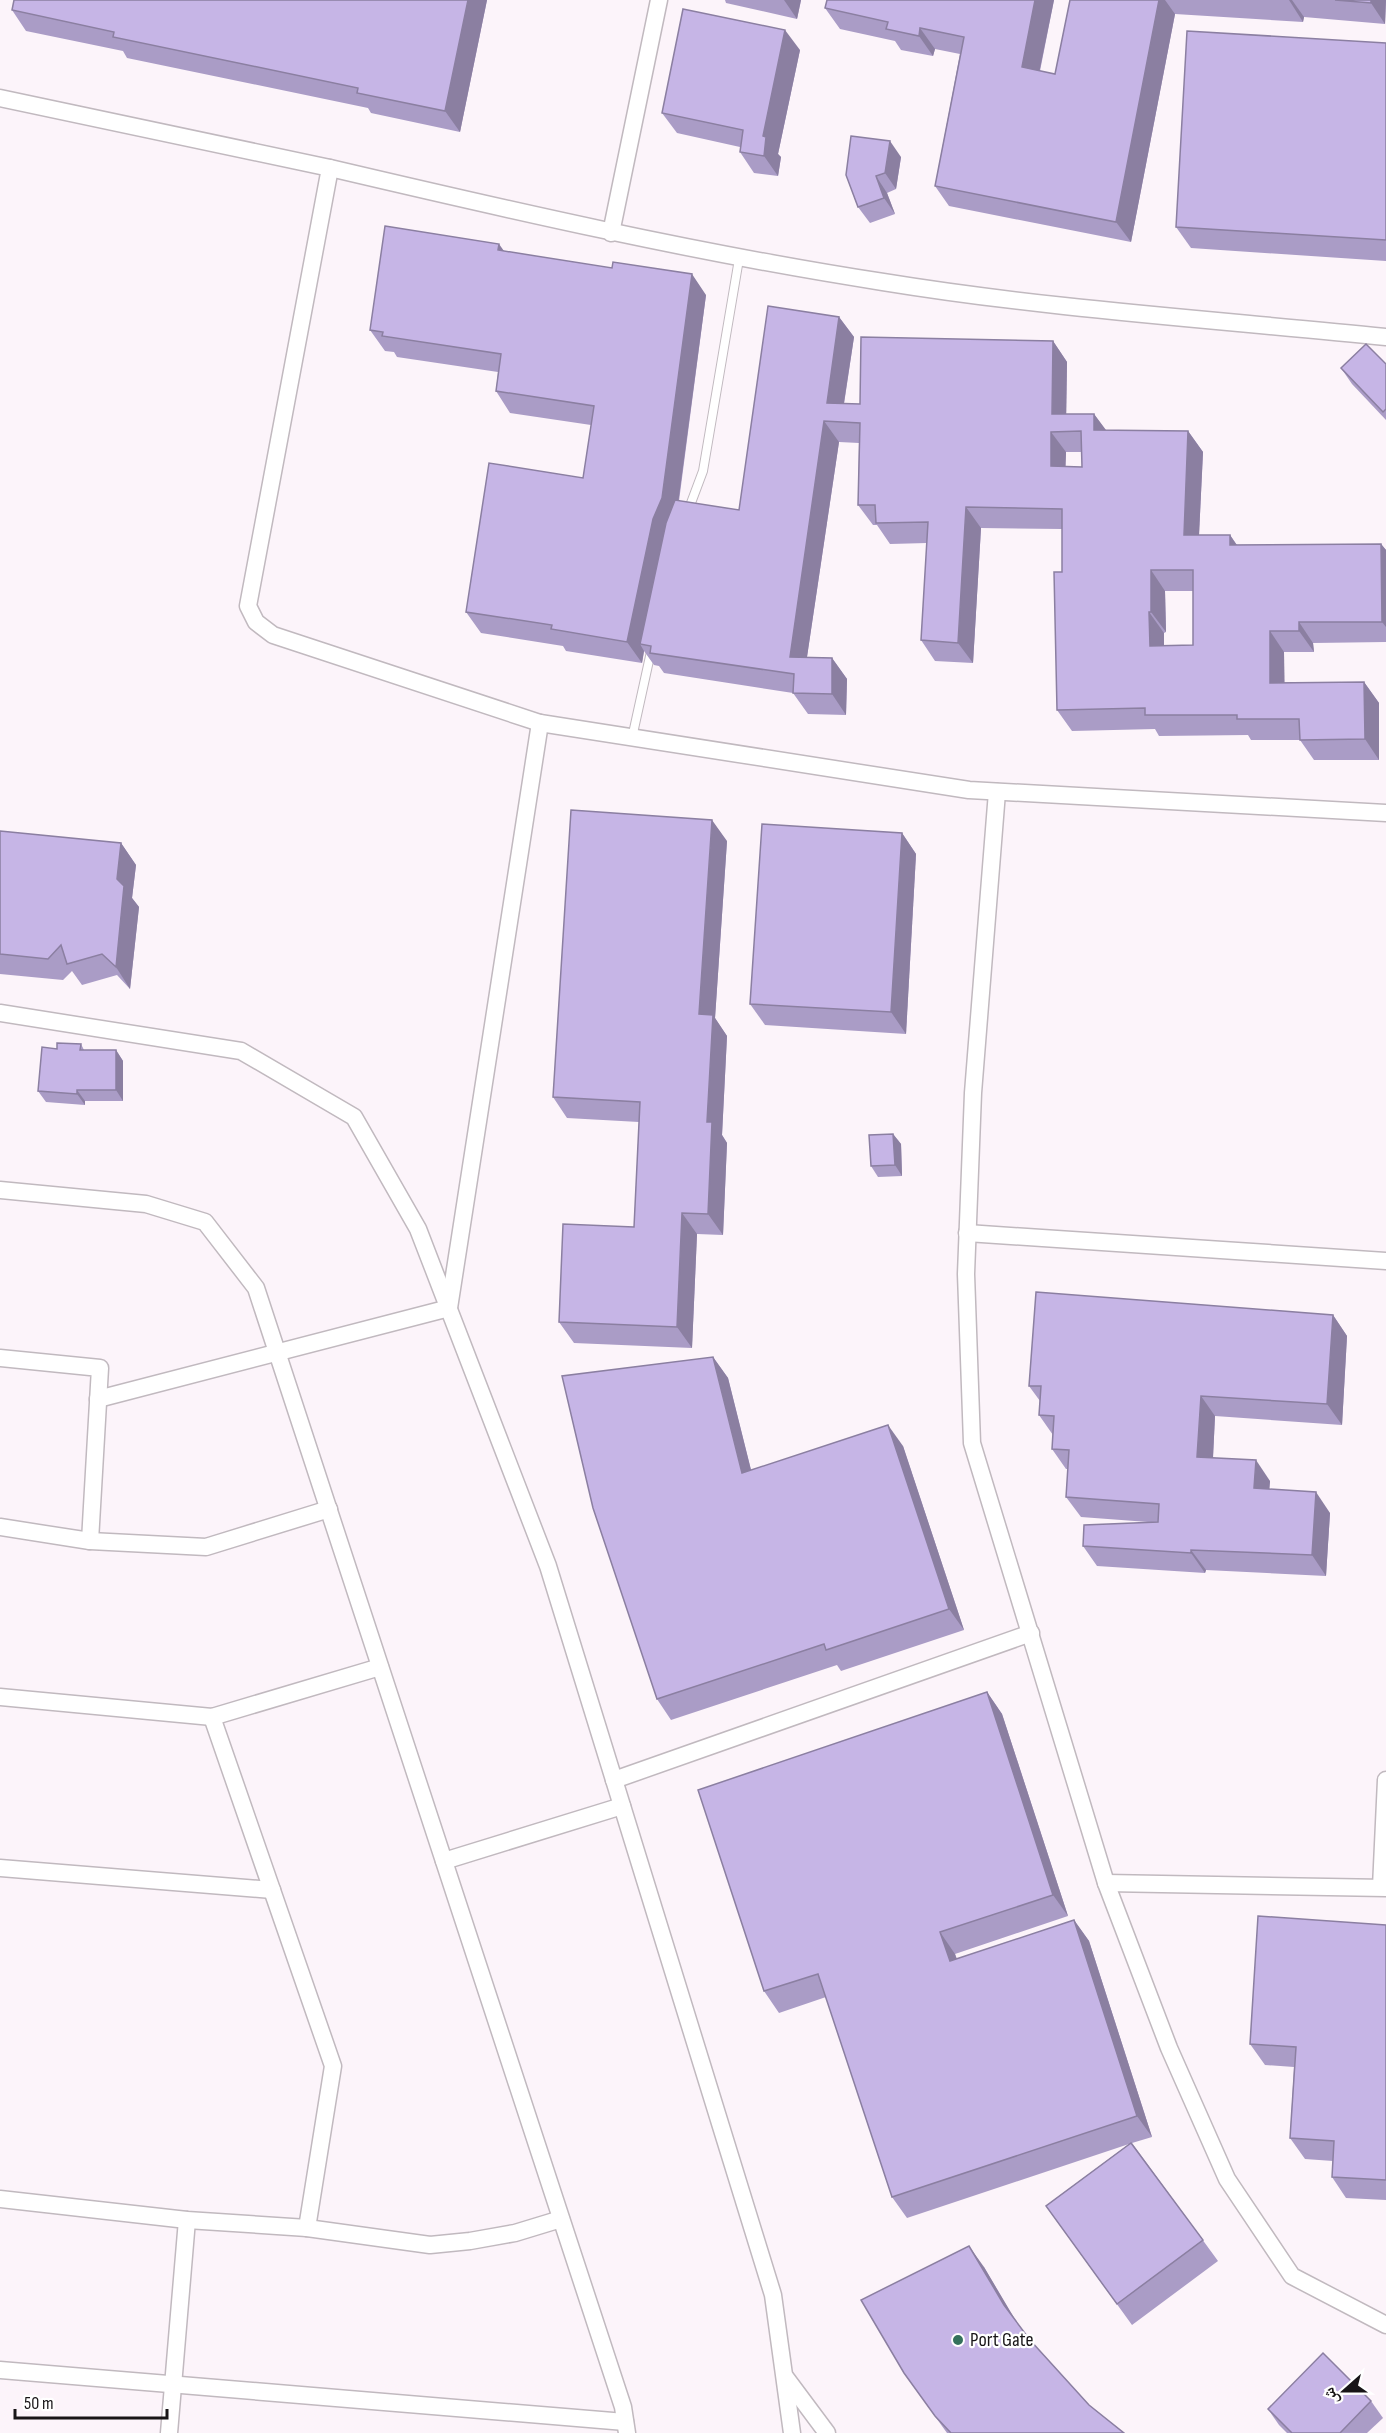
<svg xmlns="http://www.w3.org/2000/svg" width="1386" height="2433" font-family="'Sofia Sans Condensed','Noto Naskh Arabic',sans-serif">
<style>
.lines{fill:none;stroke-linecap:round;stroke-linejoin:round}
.lane-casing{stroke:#c1b9bf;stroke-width:10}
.street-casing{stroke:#c1b9bf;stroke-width:19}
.lane{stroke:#fff;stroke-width:8}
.street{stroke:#fff;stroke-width:16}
.wall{fill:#aa9cc6;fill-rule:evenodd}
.shaded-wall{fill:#8b7fa1}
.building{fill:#c6b5e6;stroke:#8b7fa1;stroke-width:1.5;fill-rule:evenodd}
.poi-dot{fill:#34715c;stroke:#fff;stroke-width:2}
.labels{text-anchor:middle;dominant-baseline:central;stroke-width:4.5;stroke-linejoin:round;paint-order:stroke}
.poi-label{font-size:20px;fill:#181517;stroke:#fff;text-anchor:start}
</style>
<rect width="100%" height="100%" fill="#fcf4fa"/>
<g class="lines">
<!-- lane casing -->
<g class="lane-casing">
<g id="lane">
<path d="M688 511 703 471 739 259"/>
<path d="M632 738 652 647"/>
</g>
</g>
<!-- street casing -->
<g class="street-casing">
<g id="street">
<path d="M0 98 330 168 248 606 256 622 273 635 540 723 449 1308 98 1399"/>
<path d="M330 168C513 211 696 253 883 282 1049 309 1219 320 1386 337"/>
<path d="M611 233 659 0"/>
<path d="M540 723 969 790 1386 813"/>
<path d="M997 792 973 1093 966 1274 972 1443 1106 1883 1169 2048 1227 2179 1292 2276 1386 2325"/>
<path d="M0 1013 241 1051 354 1117 418 1229 548 1566 773 2295 792 2433"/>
<path d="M0 1190 146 1204 205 1222 256 1288 623 2407 627 2433"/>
<path d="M967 1233 1386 1261"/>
<path d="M0 1358 100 1368 90 1541"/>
<path d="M0 1527 90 1541 206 1547 329 1509"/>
<path d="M0 1697 212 1717 380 1667"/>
<path d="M212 1717 333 2066 307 2228"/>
<path d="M614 1780 1031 1633"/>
<path d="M444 1861 622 1806"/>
<path d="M0 1868 272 1890"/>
<path d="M1106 1883 1386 1888"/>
<path d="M1381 1887 1386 1780"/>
<path d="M0 2199 187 2220 307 2228 430 2245 470 2241 515 2233 561 2219"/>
<path d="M0 2370 625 2422"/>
<path d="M786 2378 827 2433"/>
<path d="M169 2433 187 2220"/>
</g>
</g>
<!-- lane -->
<use href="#lane" class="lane"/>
<!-- street -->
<use href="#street" class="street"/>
</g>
<!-- wall -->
<g class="wall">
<path d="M14 0H487L460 132 371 113 368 108 127 58 123 51 26 31 12 10Z"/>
<path d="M725 0H801L797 19 726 3Z"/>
<path d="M1054 0 1040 71 1055 74 1070 0H1386L1385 24 1304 17 1303 22 1175 14 1131 242 949 206 935 186 960 54 935 49 933 56 901 50 895 41 840 29 825 8Z"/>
<path d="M1386 43V261L1191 248 1176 227Z"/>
<path d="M800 50 778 154 781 157 778 176 754 173 740 152V147L677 133 662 113Z"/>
<path d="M901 157 896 189 887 193 895 214 870 223 858 207 846 175Z"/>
<path d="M504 251 706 295 679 501 739 510 839 317 854 337 844 404H860L1053 341 1067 362 1066 414H1094L1106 431H1188L1203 452 1199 535H1230L1237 545 1381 544 1386 550V642L1313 643 1314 652H1284V683L1364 682 1379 703V760H1314L1300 740H1251L1248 735 1159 736 1155 729 1072 731 1057 710 1062 572V529L981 528 973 663 935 661 921 640 927 543 890 544 877 525H873L858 505 859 443 839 442 807 657 832 658 847 679 846 715 808 714 793 693 664 673 659 666 654 665 644 651 642 663 566 651 563 646 481 633 466 612 583 478 591 425 510 413 496 391 498 372 397 357 394 352 385 351 370 330ZM1066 452H1082V467H1065ZM1165 591H1193V645H1164V633L1166 632Z"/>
<path d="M1386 364V420L1352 384 1341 368Z"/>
<path d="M0 831 121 843 136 865 132 898 139 907 130 989 117 975 82 985 72 971 63 980 0 974Z"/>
<path d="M902 833 916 854 906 1034 765 1025 750 1004Z"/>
<path d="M727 841 715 1018 727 1036 722 1135 727 1143 723 1235 697 1234 692 1348 574 1343 559 1322 634 1227 639 1122 567 1118 553 1097Z"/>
<path d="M81 1044 84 1050H116L123 1061V1101H85V1105L46 1102 38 1091Z"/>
<path d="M893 1134 901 1144 902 1176 878 1177 871 1166Z"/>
<path d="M1333 1315 1347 1336 1342 1425 1215 1416 1213 1458 1270 1481 1269 1489 1330 1513 1326 1576 1206 1570 1205 1573 1097 1566 1083 1546 1148 1522 1081 1517 1066 1497 1068 1469H1066L1052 1449 1053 1435 1039 1415 1040 1401 1029 1386Z"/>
<path d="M713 1357 728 1378 751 1470 903 1446 964 1630 841 1671 837 1665 671 1720 657 1699Z"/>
<path d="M987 1692 1002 1714 1068 1916 955 1954 957 1959 1074 1920 1089 1941 1152 2137 1132 2143 1218 2261 1132 2325 1046 2206 1129 2144 907 2218 892 2197 826 1997 779 2013 764 1991Z"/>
<path d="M1386 1925V2200L1346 2198 1332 2177 1333 2161 1305 2159 1290 2138 1294 2067 1265 2065 1250 2044Z"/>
<path d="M984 2267 1016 2322 1030 2340 1089 2405 1124 2433H947L904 2373Z"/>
<path d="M1371 2401 1383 2418 1367 2433H1287L1279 2425 1268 2409Z"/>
</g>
<!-- shaded-wall -->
<g class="shaded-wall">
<path d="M468 0H487L460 132 445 111Z"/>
<path d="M784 0H801L797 19Z"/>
<path d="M1035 0H1054L1036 88 1022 67Z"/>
<path d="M1159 0H1165L1175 14 1131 242 1116 222Z"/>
<path d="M1289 0H1292L1304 17 1303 22Z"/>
<path d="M1371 0H1386L1385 24 1371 3Z"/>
<path d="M920 28 935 49 933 56 919 36Z"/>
<path d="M785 30 800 50 778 154 781 157 778 176 764 156 763 136Z"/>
<path d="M890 141 901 157 896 189 885 173Z"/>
<path d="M876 176 887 193 895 214 884 198Z"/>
<path d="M499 244 514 265 498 250Z"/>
<path d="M692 274 706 295 676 519 640 644 644 651 642 663 627 642Z"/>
<path d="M839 317 854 337 841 422 827 403Z"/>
<path d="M1053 341 1067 362 1066 431 1052 414Z"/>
<path d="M1094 414 1109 434 1094 430Z"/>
<path d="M824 421 839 442 804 677 790 657Z"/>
<path d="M1188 431 1203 452 1198 556 1184 535Z"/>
<path d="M1051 432 1066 452 1065 487 1051 466Z"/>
<path d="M966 507 981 528 973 663 958 643Z"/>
<path d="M1230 535 1244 556 1230 545Z"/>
<path d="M1381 544 1386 550V627L1382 622Z"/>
<path d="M1151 570 1165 591 1166 632 1151 612Z"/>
<path d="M1149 612 1164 633V666L1150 646Z"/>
<path d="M1299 622 1313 643 1314 652 1299 631Z"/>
<path d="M1270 631 1284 652 1285 703 1270 683Z"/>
<path d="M832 658 847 679 846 715 832 694Z"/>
<path d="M1364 682 1379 703V760L1365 739Z"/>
<path d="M712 820 727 841 715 1018 727 1036 722 1135 727 1143 723 1235 708 1214 707 1122 699 1014Z"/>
<path d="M902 833 916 854 906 1034 891 1012Z"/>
<path d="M121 843 136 865 132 898 139 907 130 989 116 967 117 879Z"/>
<path d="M116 1050 123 1061V1101L116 1090Z"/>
<path d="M77 1090 85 1101V1105L77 1094Z"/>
<path d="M893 1134 901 1144 902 1176 895 1165Z"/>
<path d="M682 1213 697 1234 692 1348 677 1327Z"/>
<path d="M1333 1315 1347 1336 1342 1425 1327 1404Z"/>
<path d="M713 1357 728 1378 757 1494 742 1473Z"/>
<path d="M1201 1396 1215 1416 1212 1477 1197 1457Z"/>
<path d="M888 1425 903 1446 964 1630 949 1609Z"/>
<path d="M1256 1460 1270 1481 1268 1508 1254 1488Z"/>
<path d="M1316 1492 1330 1513 1326 1576 1312 1555Z"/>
<path d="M1191 1550 1206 1570 1205 1573 1191 1553Z"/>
<path d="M987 1692 1002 1714 1068 1916 1053 1895Z"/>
<path d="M1074 1920 1089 1941 1152 2137 1137 2116Z"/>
<path d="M940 1932 955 1954 964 1982 950 1961Z"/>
<path d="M969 2246 984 2267 1019 2326 1004 2305Z"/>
</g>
<!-- building -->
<g class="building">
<path d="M14 0H468L445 111 357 93 358 88 113 37 114 32 12 10Z"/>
<path d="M827 0H1035L1022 67 1055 74 1070 0H1159L1116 222 935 186 964 37 920 28 919 36 886 29 888 22 825 8Z"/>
<path d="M1335 0H1371V3Z"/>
<path d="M683 9 785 30 763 136 766 137 764 156 740 152 743 130 662 113Z"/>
<path d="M1187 31 1386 43V240L1176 227Z"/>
<path d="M851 136 890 141 885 173 876 176 884 198 858 207 846 175Z"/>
<path d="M385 226 499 244 498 250 612 268 613 262 692 274 662 498 653 519 627 642 551 629 552 625 466 612 489 463 583 478 594 406 496 391 501 354 382 336 383 332 370 330Z"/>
<path d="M768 306 839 317 827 403 860 404 861 337 1053 341 1052 414H1094V430L1188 431 1184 535H1230V545L1381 544 1382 622H1299V631H1270V683L1364 682 1365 739 1300 740 1299 719H1237V715H1145V708L1057 710 1054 572H1062V509L966 507 958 643 921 640 928 522 876 523 875 505H858L860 423 824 421 790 657 832 658V694L793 693 794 674 650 653 651 646 640 644 666 523 675 500 739 510ZM1081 431 1082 467 1051 466V432ZM1151 570H1193V645L1150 646 1149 612H1151Z"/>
<path d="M1366 344 1386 364V409L1383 412 1341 368Z"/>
<path d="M571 810 712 820 699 1014 713 1015 707 1122H712L708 1214 682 1213 677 1327 559 1322 563 1224 634 1227 640 1102 553 1097Z"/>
<path d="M762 824 902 833 891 1012 750 1004Z"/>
<path d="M0 831 121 843 117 879 124 886 116 967 102 954 67 964 61 945 48 959 0 954Z"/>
<path d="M57 1043 81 1044 80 1050H116V1090H77V1094L38 1091 42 1047 57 1049Z"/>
<path d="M893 1134 895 1165 871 1166 869 1135Z"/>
<path d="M1036 1292 1333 1315 1327 1404 1201 1396 1197 1457 1256 1460 1254 1488 1316 1492 1312 1555 1191 1550V1553L1083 1546 1084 1525 1158 1522 1159 1504 1066 1497 1069 1450 1052 1449 1054 1416 1039 1415 1041 1386H1029Z"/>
<path d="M713 1357 742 1473 888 1425 949 1609 826 1650 824 1644 657 1699 593 1508 562 1376Z"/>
<path d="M987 1692 1053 1895 940 1932 950 1961 1074 1920 1137 2116 892 2197 818 1974 764 1991 698 1790Z"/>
<path d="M1258 1916 1386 1925V2180L1332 2177 1334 2141 1290 2138 1296 2047 1250 2044Z"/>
<path d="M1131 2143 1203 2240 1117 2304 1046 2206Z"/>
<path d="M969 2246 1004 2305 1030 2340 1089 2405 1124 2433H951L935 2416 904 2373 861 2300Z"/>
<path d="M1323 2353 1371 2401 1340 2433H1292L1268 2409Z"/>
</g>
<!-- markers -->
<circle class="poi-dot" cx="958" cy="2340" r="6"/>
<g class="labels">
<!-- poi labels -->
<g class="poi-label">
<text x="970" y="2340">Port Gate</text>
</g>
</g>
<!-- north arrow -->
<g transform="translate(1344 2391) rotate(249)" stroke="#ffffff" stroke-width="4.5" paint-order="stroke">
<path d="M0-4.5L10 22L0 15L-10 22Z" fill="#181517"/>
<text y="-9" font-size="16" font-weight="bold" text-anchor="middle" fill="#181517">ش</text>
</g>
<!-- scale -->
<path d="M15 2409v9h152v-9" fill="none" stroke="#181517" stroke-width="3"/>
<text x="24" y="2409" font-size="18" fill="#181517" stroke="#ffffff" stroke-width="4.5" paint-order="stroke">50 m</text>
</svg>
